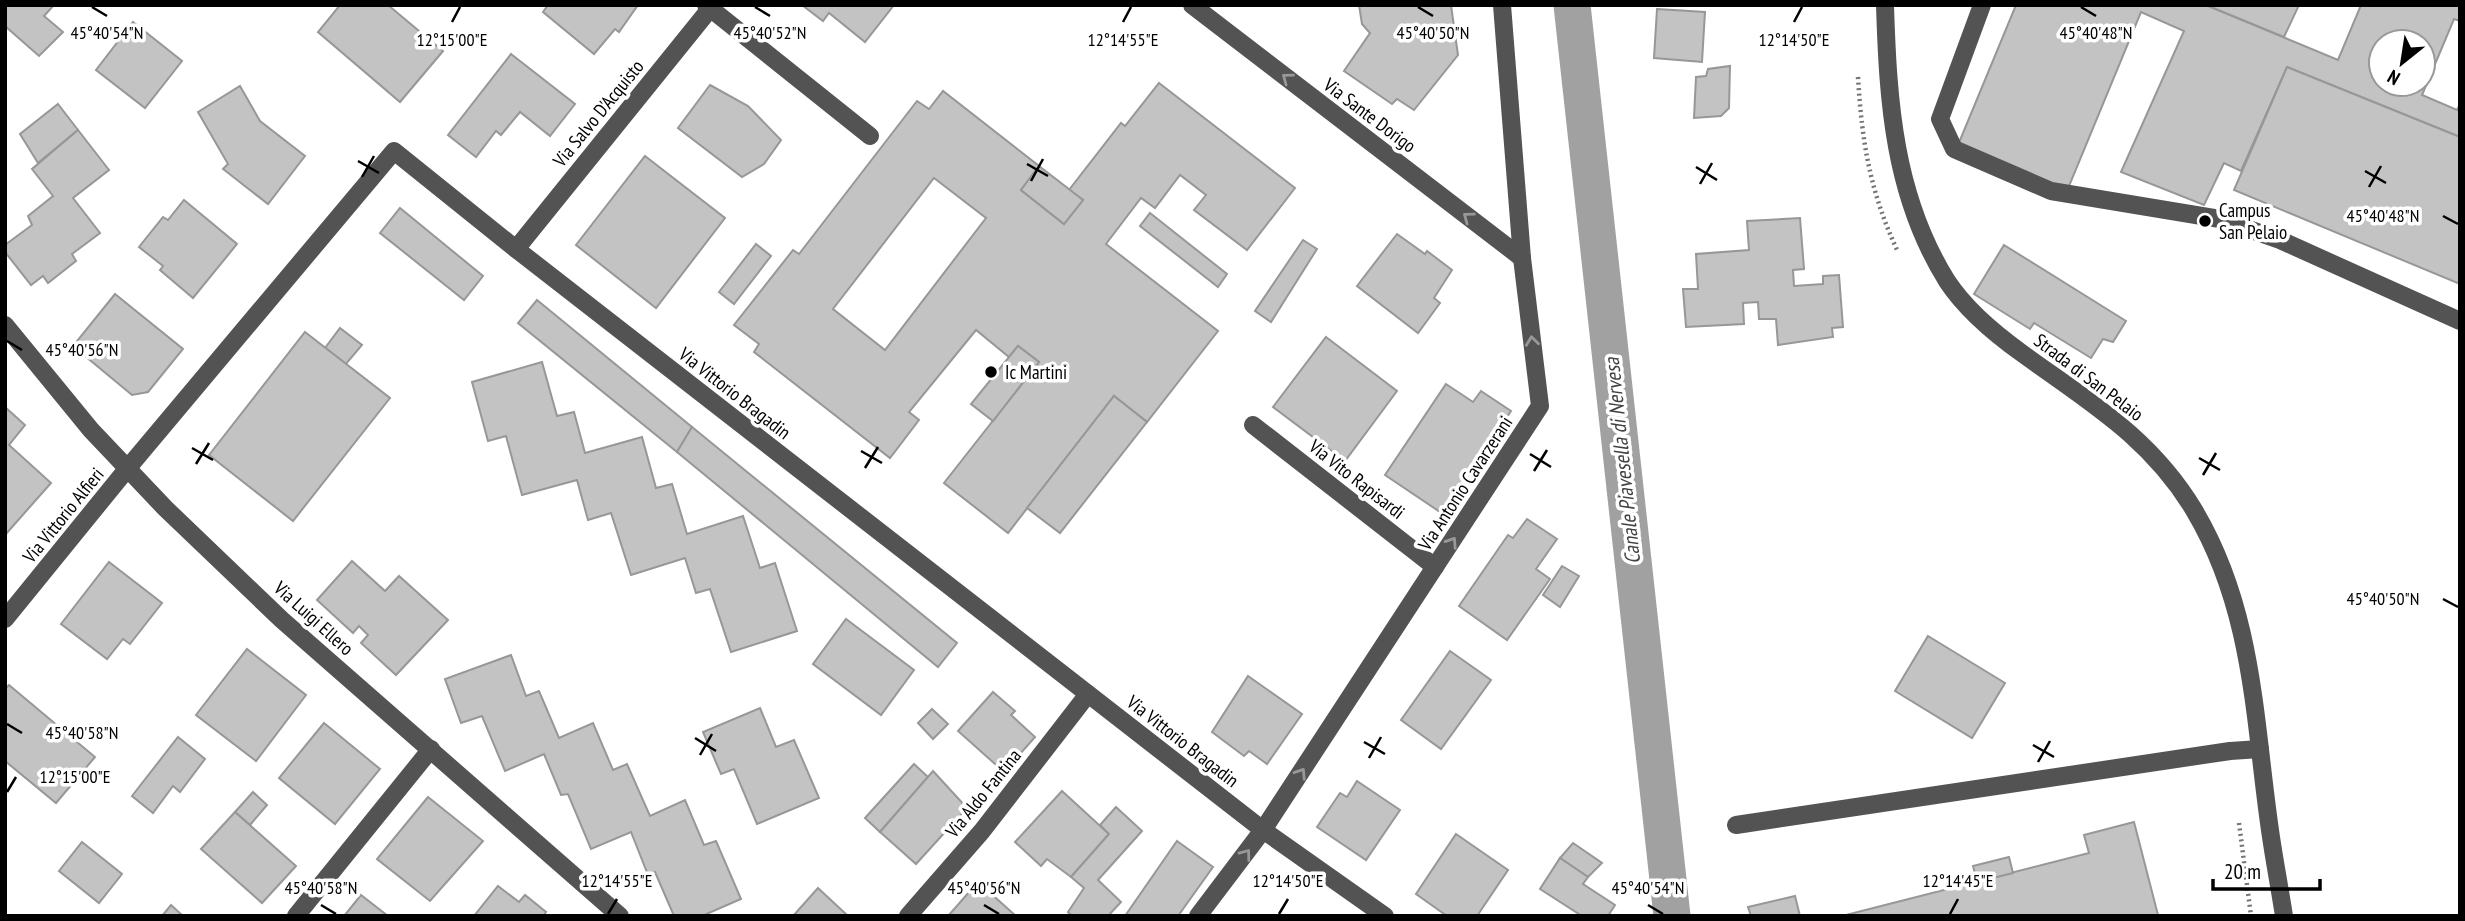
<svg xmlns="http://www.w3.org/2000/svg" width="2465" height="921" font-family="'PT Sans Narrow',sans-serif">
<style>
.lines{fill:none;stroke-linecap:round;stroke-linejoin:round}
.canal{stroke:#a1a1a1;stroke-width:37}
.building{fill:#c3c3c3;stroke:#979797;stroke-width:2;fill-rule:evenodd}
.path{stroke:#757575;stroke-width:4.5;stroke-dasharray:2 3.5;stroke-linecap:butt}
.minor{stroke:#535353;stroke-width:18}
.oneway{stroke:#989898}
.ticks{fill:none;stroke:#000;stroke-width:2.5}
.poi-dot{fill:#000;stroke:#fff;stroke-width:2.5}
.labels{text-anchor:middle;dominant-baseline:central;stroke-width:7;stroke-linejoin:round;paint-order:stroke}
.street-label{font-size:19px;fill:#000;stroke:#fff}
.poi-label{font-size:19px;fill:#000;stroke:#fff;text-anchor:start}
.water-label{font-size:21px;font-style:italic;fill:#424242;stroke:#fff}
.ticks-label{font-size:18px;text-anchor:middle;fill:#000;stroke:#fff;stroke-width:7;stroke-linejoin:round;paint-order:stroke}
</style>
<rect width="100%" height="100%" fill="#fff"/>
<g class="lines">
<!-- canal -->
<path class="canal" d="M1572 5 1672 916"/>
</g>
<!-- building -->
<g class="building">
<path d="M5 5H54L44 16 63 32 39 56 5 26Z"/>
<path d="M340 5H388L443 51 400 102 318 32Z"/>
<path d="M548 5H638L619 32 615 29 594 54 543 12Z"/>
<path d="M802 5H894L865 42 829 13 823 21Z"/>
<path d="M1359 5H1451L1458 55 1414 110 1397 99 1392 104 1344 71 1370 33 1362 24Z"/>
<path d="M2016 5H2206L2338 60 2361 5H2460V21L2454 19 2422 95 2457 110 2460 104V137L2287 67 2241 171 2224 163 2204 205 2121 172 2184 31 2141 12 2067 191 1958 145ZM2381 42H2423V84H2381Z"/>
<path d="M2206 5H2299L2284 37Z"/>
<path d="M1657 9 1705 12 1702 62 1654 58Z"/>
<path d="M133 22 182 61 145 108 96 70Z"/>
<path d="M511 54 575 104 550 136 520 112 501 135 496 131 476 157 448 135Z"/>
<path d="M1730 66 1729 108 1721 116 1694 118 1696 77 1706 76 1708 69Z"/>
<path d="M2287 67 2460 137V284L2234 190Z"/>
<path d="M1159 83 1295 188 1247 250 1194 210 1206 195 1180 175 1155 208 1141 198 1106 244 1218 331 1147 422 1114 396 1008 533 944 483 1039 362 1018 346 1009 357 976 330 909 412 919 420 890 458 754 352 759 344 734 325 793 250 799 254 917 101 929 109 943 91 1039 166 1021 190 1064 224 1083 200 1069 190 1121 123 1125 126ZM934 178 986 218 885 350 833 309Z"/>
<path d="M710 85 748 106 781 140 764 164 742 177 678 128Z"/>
<path d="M240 86 260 121 305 156 268 204 223 169 228 164 198 112Z"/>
<path d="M58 104 78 130 38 163 20 134Z"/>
<path d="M78 130 109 170 73 198 100 233 72 254 76 261 48 283 43 276 31 285 5 252V245L32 225 28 216 53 196 32 169Z"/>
<path d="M645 156 725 218 656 308 576 245Z"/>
<path d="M1039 166 1083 200 1064 224 1021 190Z"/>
<path d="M184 200 237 244 193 298 160 270 163 266 139 247 163 217 168 220Z"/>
<path d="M400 208 483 276 464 300 380 233Z"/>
<path d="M1150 213 1227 274 1218 287 1140 226Z"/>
<path d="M1800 218 1804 269 1793 270 1794 286 1823 284V276L1839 275 1843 327 1832 328 1833 337 1778 345 1776 319H1759L1758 302 1743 303 1744 324 1686 327 1683 289H1698L1696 254 1749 250 1747 221Z"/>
<path d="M1397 234 1425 254 1427 251 1452 270 1434 298 1440 303 1418 333 1357 286Z"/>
<path d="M1303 240 1317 249 1271 322 1255 311Z"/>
<path d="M756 244 771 256 734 304 719 292Z"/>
<path d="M2004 245 2126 321 2113 342 2103 339 2091 358 2034 323 2030 329 1974 294Z"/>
<path d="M115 294 183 349 148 392 132 395 73 346Z"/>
<path d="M537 300 692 427 677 452 518 323Z"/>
<path d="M340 328 362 345 346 364 325 348Z"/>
<path d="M305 332 390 398 293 521 209 455Z"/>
<path d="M1326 337 1397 391 1345 461 1273 407Z"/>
<path d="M1018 346 1039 362 993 421 971 404Z"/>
<path d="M542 362 557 416 574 412 585 453 642 437 656 488 672 484 687 534 743 516 760 568 775 563 797 631 731 652 710 589 696 593 685 558 631 575 611 513 588 520 577 480 522 495 506 436 488 441 472 382Z"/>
<path d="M1446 384 1473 402 1481 391 1511 411 1443 514 1385 475Z"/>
<path d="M1114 396 1147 422 1060 533 1027 508Z"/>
<path d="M5 407 25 425 9 445 51 483 5 535Z"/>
<path d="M692 427 957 643 938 667 677 452Z"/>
<path d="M1527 519 1557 539 1536 569 1550 579 1507 640 1459 606 1508 535 1513 538Z"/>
<path d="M352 561 385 591 399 576 448 620 396 675 361 643 368 635 359 626 353 633 317 600Z"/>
<path d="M109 562 162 603 130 644 123 639 107 659 61 624Z"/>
<path d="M1562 566 1579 576 1560 607 1543 595Z"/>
<path d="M846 619 914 670 881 715 813 664Z"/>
<path d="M1928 636 2005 683 1972 738 1895 691Z"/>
<path d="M247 649 306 695 256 761 196 715Z"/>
<path d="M1450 651 1491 680 1441 749 1401 720Z"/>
<path d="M511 655 526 696 539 691 559 738 593 723 613 770 627 764 650 816 685 800 704 845 716 841 741 899 702 916H674L655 872 648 875 631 832 591 849 568 794 561 795 544 754 505 771 482 716 461 723 445 679Z"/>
<path d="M1248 676 1302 714 1267 764 1249 751 1244 756 1212 732Z"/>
<path d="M9 685 95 757 56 803 5 761V689Z"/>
<path d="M993 692 1015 711 1011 715 1035 737 1004 772 958 731Z"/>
<path d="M760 708 776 747 794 740 819 798 757 824 734 769 721 774 703 732Z"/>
<path d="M932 709 948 724 933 739 918 723Z"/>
<path d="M324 723 380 769 335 824 279 778Z"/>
<path d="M178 737 205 759 180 792 173 786 153 813 132 796Z"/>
<path d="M914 764 928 777 880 832 865 818Z"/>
<path d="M933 771 967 808 916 864 880 832Z"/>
<path d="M1357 781 1400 810 1366 860 1317 827 1340 793 1347 797Z"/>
<path d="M1062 791 1109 834 1071 877 1047 859 1041 866 1015 842Z"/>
<path d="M253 792 267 805 250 825 235 812Z"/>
<path d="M428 797 483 841 430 901 377 859Z"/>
<path d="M1116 807 1142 831 1098 880 1121 902 1108 916H1072L1068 912 1084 888 1071 877 1109 834 1100 825Z"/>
<path d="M235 812 296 866 262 903 201 849Z"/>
<path d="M2134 822 2158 915 1842 916 2089 853 2084 835Z"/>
<path d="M1456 834 1508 870 1477 916H1447L1416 894Z"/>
<path d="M1177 841 1213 867 1178 916H1125Z"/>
<path d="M82 842 122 874 99 903 59 871Z"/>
<path d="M1573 843 1602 863 1588 877 1560 858Z"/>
<path d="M2009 857 2013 873 1977 882 1973 866Z"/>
<path d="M1560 858 1588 877 1583 884 1615 905 1608 916H1582L1540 889Z"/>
<path d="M978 882 1016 916H948Z"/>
<path d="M498 886 519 902 525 895 546 912 543 916H474Z"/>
<path d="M818 888 848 916H793Z"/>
<path d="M361 895 388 916H344Z"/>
<path d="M1795 896 1800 916H1751L1748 907Z"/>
<path d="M171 905 183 916H162Z"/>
</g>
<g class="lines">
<!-- path -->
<g class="path">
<path d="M1858 77C1862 143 1870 192 1898 252"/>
<path d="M2239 823 2251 916"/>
</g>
<!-- minor -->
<g class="minor">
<path d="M706 5 870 136"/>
<path d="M1192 5 1522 258"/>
<path d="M1885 5C1888 103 1894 196 1947 281 1966 310 1995 334 2023 354 2089 402 2150 437 2194 510 2255 612 2254 724 2271 837 2275 864 2280 890 2284 916"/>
<path d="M1982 5 1940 119 1954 149 2051 191 2220 219 2280 240 2460 321"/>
<path d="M516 249 713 5"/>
<path d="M5 325 91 430 165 508 282 620 620 916"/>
<path d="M1253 425 1435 567"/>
<path d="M5 619 127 469 394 151 516 249 1263 830 1385 916"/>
<path d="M1736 825 2230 751 2260 749"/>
<path d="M296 916 431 749"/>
<path d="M908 916 982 831 1088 694"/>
<path d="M1198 916 1263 830 1540 406 1522 258 1502 5"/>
</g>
</g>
<!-- one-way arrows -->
<defs><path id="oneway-chevron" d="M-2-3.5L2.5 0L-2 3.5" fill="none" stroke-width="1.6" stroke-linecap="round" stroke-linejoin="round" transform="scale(1.75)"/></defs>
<g class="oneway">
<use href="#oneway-chevron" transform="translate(1287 78) rotate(-143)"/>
<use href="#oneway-chevron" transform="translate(1468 217) rotate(-143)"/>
<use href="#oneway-chevron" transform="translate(1532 341) rotate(-97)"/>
<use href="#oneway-chevron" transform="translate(1452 542) rotate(-57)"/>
<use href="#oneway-chevron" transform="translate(1301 773) rotate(-57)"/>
<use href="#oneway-chevron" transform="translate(1246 854) rotate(-53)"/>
</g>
<!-- ticks -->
<path class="ticks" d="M92 7 107 16M755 7 770 16M1418 7 1433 16M2081 7 2096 16M452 22 460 7M1123 22 1131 7M1794 22 1802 7M358 161 379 173M1027 164 1048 176M1696 167 1717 180M2365 171 2386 183M362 177 374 156M1031 181 1043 159M1700 184 1712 163M2369 187 2381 166M2443 216 2458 224M7 341 22 350M192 448 213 460M861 451 882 463M1530 454 1551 467M2199 458 2220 470M196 464 209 443M865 468 878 447M1534 471 1547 450M2203 475 2216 453M2443 599 2458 607M7 724 22 733M695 738 716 751M1364 742 1385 754M2033 745 2054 757M700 755 712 734M1369 758 1381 737M2038 762 2050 741M7 792 16 777M321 905 336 914M984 905 999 914M1648 905 1663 914M608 914 617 899M1279 914 1288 899M1950 914 1958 899"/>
<!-- markers -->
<g class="poi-dot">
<circle cx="2205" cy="221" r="7"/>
<circle cx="991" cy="372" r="7"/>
</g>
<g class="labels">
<!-- street labels -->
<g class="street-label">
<text transform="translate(598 113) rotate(-51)">Via Salvo D'Acquisto</text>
<text transform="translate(1370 115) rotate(37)">Via Sante Dorigo</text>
<text transform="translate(2089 377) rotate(37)">Strada di San Pelaio</text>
<text transform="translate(735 393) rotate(38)">Via Vittorio Bragadin</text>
<text transform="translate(1357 479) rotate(38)">Via Vito Rapisardi</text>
<text transform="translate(1465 483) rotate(-57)">Via Antonio Cavarzerani</text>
<text transform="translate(63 515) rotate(-51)">Via Vittorio Alfieri</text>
<text transform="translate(314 618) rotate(42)">Via Luigi Ellero</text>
<text transform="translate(1183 741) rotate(38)">Via Vittorio Bragadin</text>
<text transform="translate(983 793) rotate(-51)">Via Aldo Fantina</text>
</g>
<!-- poi labels -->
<g class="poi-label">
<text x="2219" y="210">Campus<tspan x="2219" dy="22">San Pelaio</tspan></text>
<text x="1005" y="372">Ic Martini</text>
</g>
<!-- water labels -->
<g class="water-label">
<text transform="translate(1622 461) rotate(-96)">Canale Piavesella di Nervesa</text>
</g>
</g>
<g class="ticks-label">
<text x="107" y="39">45°40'54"N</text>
<text x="770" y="39">45°40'52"N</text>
<text x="1433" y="39">45°40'50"N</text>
<text x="2096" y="39">45°40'48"N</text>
<text x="452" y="46">12°15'00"E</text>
<text x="1123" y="46">12°14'55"E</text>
<text x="1794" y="46">12°14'50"E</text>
<text x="2383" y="222">45°40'48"N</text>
<text x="82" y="356">45°40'56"N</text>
<text x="2383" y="605">45°40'50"N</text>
<text x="82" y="739">45°40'58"N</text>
<text x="75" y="783">12°15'00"E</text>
<text x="617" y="887">12°14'55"E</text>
<text x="1288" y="887">12°14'50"E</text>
<text x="1958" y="887">12°14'45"E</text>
<text x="321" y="894">45°40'58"N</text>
<text x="984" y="894">45°40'56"N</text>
<text x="1648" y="894">45°40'54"N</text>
</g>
<!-- border -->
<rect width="2465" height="921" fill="none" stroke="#000000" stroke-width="14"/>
<!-- north arrow -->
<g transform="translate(2402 63) rotate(210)"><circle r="33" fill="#ffffff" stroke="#999999" stroke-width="2"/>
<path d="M0-5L12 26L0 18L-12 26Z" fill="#000000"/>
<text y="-10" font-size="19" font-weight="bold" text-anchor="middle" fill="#000000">N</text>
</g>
<!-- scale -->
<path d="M2213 879v10h107v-10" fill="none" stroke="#000000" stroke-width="3.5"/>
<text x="2224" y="879" font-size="21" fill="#000000" stroke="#ffffff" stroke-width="5" paint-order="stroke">20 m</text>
</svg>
